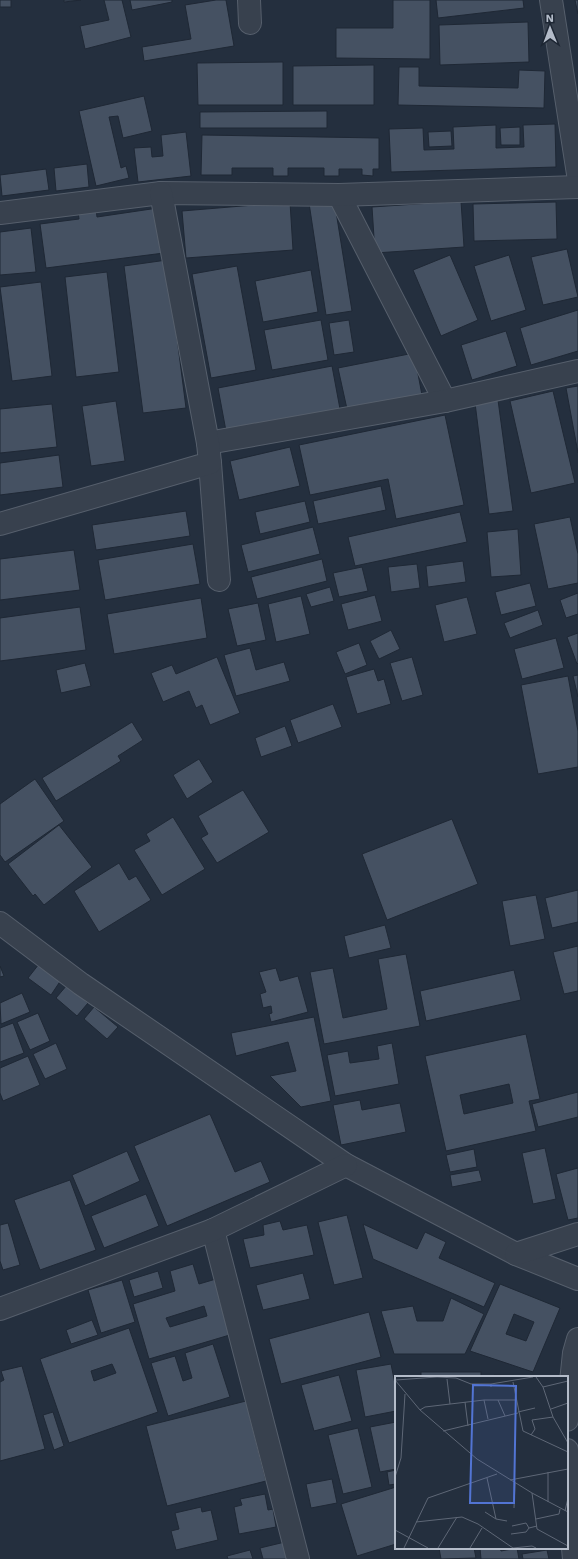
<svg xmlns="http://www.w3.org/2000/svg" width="578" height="1559" font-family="'Work Sans',sans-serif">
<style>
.building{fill:#455162;stroke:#1f2835;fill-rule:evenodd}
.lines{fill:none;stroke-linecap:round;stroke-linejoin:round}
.street-casing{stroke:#565f6c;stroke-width:24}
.street{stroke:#38414e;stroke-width:22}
.inset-road{fill:none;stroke:#5e6776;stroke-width:1}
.view{fill:#5274d3;fill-opacity:0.15;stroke:#5274d3;stroke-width:2}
.inset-edge{fill:none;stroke:#b4bcc9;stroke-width:2}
</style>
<rect width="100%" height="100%" fill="#242f3e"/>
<!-- building -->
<g class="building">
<rect x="0" y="0" width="11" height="7"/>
<path d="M64 0H81L64 2Z"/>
<path d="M104 0H122L131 37 85 49 80 26 109 20Z"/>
<path d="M130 0H172V2L132 10Z"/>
<path d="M216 0H226L234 46 144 61 142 47 191 39 185 5Z"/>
<path d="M393 0H430V59L336 58V28H393Z"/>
<path d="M436 0H523L524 8 438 18Z"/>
<path d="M575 0H578V14Z"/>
<path d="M528 22 529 62 440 65 439 25Z"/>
<path d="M283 62V105H198L197 63Z"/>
<path d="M374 65V105H293V66Z"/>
<path d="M399 67H419V86L518 88 519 70 545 71 544 108 398 105Z"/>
<path d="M144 96 152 131 123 138 118 116 109 117 121 168 126 166 129 178 96 186 79 111Z"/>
<path d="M327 111V128H200V112Z"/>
<path d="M555 124 556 167 391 172 389 129 423 128 424 150 454 149 453 127 496 125V148L524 147 523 125Z"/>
<path d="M520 127V145H501L500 128Z"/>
<path d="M451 131 452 146 429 147 428 132Z"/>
<path d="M186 132 191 176 138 182 134 148 151 147 152 157 163 156 161 135Z"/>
<path d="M202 135 379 138V169H373V176L362 175V169H339V176H324V168H288V176H273V168H232V175H201Z"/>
<path d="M87 164 89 187 56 191 54 168Z"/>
<path d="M46 169 49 190 2 196 0 175Z"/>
<path d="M334 199 352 311 326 315 309 203Z"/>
<path d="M461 201 464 247 375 253 372 207Z"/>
<path d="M290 202 293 250 186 258 182 211Z"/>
<path d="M556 202 557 239 474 241 473 204Z"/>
<path d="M158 208 164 253 46 268 40 224 79 219 78 211 96 209 97 217Z"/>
<path d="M31 228 36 272 0 275V232Z"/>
<path d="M567 249 578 297 543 305 531 257Z"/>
<path d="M450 255 478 320 441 336 413 270Z"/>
<path d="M509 255 526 310 491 321 474 266Z"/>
<path d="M167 260 186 408 143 413 124 266Z"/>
<path d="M237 266 256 370 211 378 192 274Z"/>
<path d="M311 270 318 312 263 322 255 281Z"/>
<path d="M107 272 119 372 76 377 65 277Z"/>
<path d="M41 282 52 376 12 381 0 287Z"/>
<path d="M578 310V351L531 365 520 328Z"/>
<path d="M321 320 328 360 272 370 264 330Z"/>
<path d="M349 320 354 352 334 355 329 323Z"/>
<path d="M506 331 517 366 472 380 461 345Z"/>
<path d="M414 353 422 395 347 409 338 368Z"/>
<path d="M332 366 340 409 226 431 218 388Z"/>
<path d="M578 386V453L566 388Z"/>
<path d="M553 391 575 483 531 493 510 401Z"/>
<path d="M498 400 513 511 489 514 475 403Z"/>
<path d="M116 401 125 461 91 466 82 406Z"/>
<path d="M52 404 57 447 0 453V409Z"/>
<path d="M445 415 464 505 396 519 388 479 310 495 299 445Z"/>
<path d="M290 447 300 486 239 500 230 461Z"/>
<path d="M59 455 63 487 0 495V463Z"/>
<path d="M381 486 386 510 318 524 313 501Z"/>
<path d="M305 501 310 522 260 534 255 512Z"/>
<path d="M186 511 190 536 96 550 92 525Z"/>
<path d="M460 512 467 542 355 566 348 537Z"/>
<path d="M570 517 578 554V583L548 589 534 524Z"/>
<path d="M313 527 320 554 248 572 241 545Z"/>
<path d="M518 529 521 575 491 577 487 532Z"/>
<path d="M193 544 200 584 105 600 98 560Z"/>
<path d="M74 550 80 590 0 600V559Z"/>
<path d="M322 559 327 581 257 599 251 577Z"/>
<path d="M463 561 466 582 428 587 426 566Z"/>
<path d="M417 564 420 588 391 592 388 567Z"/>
<path d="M362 567 368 591 339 597 333 573Z"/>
<path d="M530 583 536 606 501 615 495 592Z"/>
<path d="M330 587 334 601 311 607 306 594Z"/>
<path d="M578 593V614L566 618 560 600Z"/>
<path d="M375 595 382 621 348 630 341 604Z"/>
<path d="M301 596 310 634 276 642 268 604Z"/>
<path d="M467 597 477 634 444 642 435 605Z"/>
<path d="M201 598 207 638 114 654 107 614Z"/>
<path d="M258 603 266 640 237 646 228 609Z"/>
<path d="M80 607 86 650 0 661V618Z"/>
<path d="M538 610 543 625 510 638 504 623Z"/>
<path d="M391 630 400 649 379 659 370 641Z"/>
<path d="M578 633V663L577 664 567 637Z"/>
<path d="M556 638 564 668 522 679 514 649Z"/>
<path d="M359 643 367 665 345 674 336 652Z"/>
<path d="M250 648 256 670 284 662 290 681 236 696 224 655Z"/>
<path d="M217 657 240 713 210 725 202 705 196 708 189 691 163 702 151 673 172 665 176 674Z"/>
<path d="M412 657 423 695 402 701 390 663Z"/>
<path d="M85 663 91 686 61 693 56 670Z"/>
<path d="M374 669 378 681 384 679 391 704 357 714 346 677Z"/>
<path d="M578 675V697L573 676Z"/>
<path d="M568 676 578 731V767L538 774 521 685Z"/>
<path d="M333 704 342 727 298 743 290 720Z"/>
<path d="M132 722 143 740 118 756 121 761 56 801 42 778Z"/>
<path d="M285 726 292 746 261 757 255 738Z"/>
<path d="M199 759 213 782 187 799 173 775Z"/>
<path d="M35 779 64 821 5 862 0 855V804Z"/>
<path d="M243 790 269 832 217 863 201 838 208 834 198 816Z"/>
<path d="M173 817 205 869 162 895 134 850 150 841 146 834Z"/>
<path d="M452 819 478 884 387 920 362 854Z"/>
<path d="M59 825 92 867 44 905 35 894 33 896 8 864Z"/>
<path d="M119 863 129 880 136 876 151 900 99 932 74 891Z"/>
<path d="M578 890V922L552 928 545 898Z"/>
<path d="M536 895 545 939 510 946 502 901Z"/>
<path d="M385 925 391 948 349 958 344 936Z"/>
<path d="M578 946V991L564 994 553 952Z"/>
<path d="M406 954 420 1026 324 1044 310 972 333 968 343 1018 387 1009 378 959Z"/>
<path d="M39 964 61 980 51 995 28 978Z"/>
<path d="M0 966 4 976 0 977Z"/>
<path d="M276 968 280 981 298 976 308 1012 271 1022 269 1014 272 1013 271 1006 263 1008 260 994 266 992 259 972Z"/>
<path d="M514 970 521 1000 426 1021 420 991Z"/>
<path d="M67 985 88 1003 77 1016 56 998Z"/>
<path d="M22 993 30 1012 1 1024 0 1003Z"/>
<path d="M94 1007 118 1027 107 1039 84 1019Z"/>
<path d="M38 1013 50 1041 30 1050 17 1022Z"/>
<path d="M314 1017 331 1101 301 1107 270 1076 296 1071 288 1042 236 1056 231 1033Z"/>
<path d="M13 1023 24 1053 0 1062V1028Z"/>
<path d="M526 1034 540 1099 529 1101 536 1131 446 1151 425 1056ZM509 1084 513 1103 464 1114 460 1095Z"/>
<path d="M56 1043 67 1069 45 1079 33 1054Z"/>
<path d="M392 1043 399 1084 335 1096 327 1055 348 1051 350 1063 379 1059 377 1046Z"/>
<path d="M28 1056 40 1085 3 1101 0 1093V1068Z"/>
<path d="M578 1092V1117L538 1127 532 1104Z"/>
<path d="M360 1100 362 1110 400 1103 406 1132 341 1145 333 1105Z"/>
<path d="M210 1114 235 1172 261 1161 270 1182 167 1226 134 1146Z"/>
<path d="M545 1148 556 1199 533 1204 522 1153Z"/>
<path d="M474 1149 477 1167 450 1172 446 1155Z"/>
<path d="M127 1151 140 1181 85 1206 72 1175Z"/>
<path d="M578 1168V1218L568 1220 556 1174Z"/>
<path d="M479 1170 482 1181 452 1187 450 1175Z"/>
<path d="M70 1180 96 1250 40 1270 14 1200Z"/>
<path d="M146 1194 159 1226 104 1248 91 1216Z"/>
<path d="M347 1215 363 1278 334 1285 318 1222Z"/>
<path d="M280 1221 283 1230 307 1225 314 1255 250 1268 243 1239 264 1235 263 1225Z"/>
<path d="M8 1223 20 1265 3 1270 0 1261V1225Z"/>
<path d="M363 1224 417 1249 425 1232 446 1242 439 1258 495 1283 484 1307 373 1259Z"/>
<path d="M193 1264 199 1284 216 1279 233 1334 149 1359 133 1304 175 1291 170 1271ZM204 1306 207 1316 170 1327 166 1318Z"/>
<path d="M158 1271 163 1288 134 1297 129 1280Z"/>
<path d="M303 1273 310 1299 263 1310 256 1285Z"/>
<path d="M122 1280 135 1322 101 1333 88 1290Z"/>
<path d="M500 1284 560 1308 533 1372 470 1351ZM514 1314 534 1322 526 1341 506 1334Z"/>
<path d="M451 1298 484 1314 465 1354H394L381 1311 413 1306 417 1321H443Z"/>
<path d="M369 1312 381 1357 281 1384 269 1339Z"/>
<path d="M92 1320 98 1335 71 1344 66 1330Z"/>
<path d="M129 1328 158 1412 69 1443 40 1359ZM112 1364 116 1373 94 1381 91 1371Z"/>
<path d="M213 1344 230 1397 168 1416 151 1363 175 1356 183 1381 192 1378 185 1353Z"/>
<path d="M391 1364 396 1389V1411L365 1417 356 1370Z"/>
<path d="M22 1366 45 1449 0 1461V1382L4 1380 1 1371Z"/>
<rect x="421" y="1372" width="60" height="5"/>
<path d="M339 1375 352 1421 314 1431 301 1385Z"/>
<path d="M494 1375 535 1376V1377H494Z"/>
<path d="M246 1401 266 1481 167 1506 146 1426Z"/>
<path d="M53 1412 64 1446 54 1450 43 1415Z"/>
<path d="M396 1422V1469L380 1472 370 1427Z"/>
<path d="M358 1428 372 1487 343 1494 328 1435Z"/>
<path d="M396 1470V1484L389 1485 387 1472Z"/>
<path d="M332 1479 337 1503 311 1508 306 1484Z"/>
<path d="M396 1487V1544L357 1556 341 1504Z"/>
<path d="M265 1494 268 1510 273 1509 276 1527 239 1534 234 1507 242 1505 240 1499Z"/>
<path d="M201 1507 202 1512 211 1510 218 1540 176 1550 171 1531 179 1529 175 1513Z"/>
<path d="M285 1542 289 1559H263L260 1548Z"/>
<path d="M439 1548H474L476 1558 441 1559Z"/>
<path d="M480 1548H500L501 1551 517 1548 519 1559H481Z"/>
<path d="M250 1550 253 1559H228L227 1556Z"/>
<path d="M547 1550 549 1559H523L522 1554Z"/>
</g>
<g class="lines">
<!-- street casing -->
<g class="street-casing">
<g id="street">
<path d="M249 0 250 23"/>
<path d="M551 0 578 174"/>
<path d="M339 195 445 401"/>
<path d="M0 213 161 193 339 195 578 187"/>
<path d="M208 443 445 401 578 371"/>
<path d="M210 463 219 580"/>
<path d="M0 524 210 463 208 443 161 193"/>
<path d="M0 923 81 984 346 1165 516 1254 578 1279"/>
<path d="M213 1230 298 1559"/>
<path d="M516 1254 578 1234"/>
<path d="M0 1309 213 1230 346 1165"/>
<path d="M567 1420 574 1353 578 1339"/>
<path d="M567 1450 569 1506 574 1559"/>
</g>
</g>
<!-- street -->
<use href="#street" class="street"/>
</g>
<!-- overview -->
<g transform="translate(395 1376)">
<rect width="173" height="173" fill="#242f3e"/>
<path class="inset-road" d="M141 1 148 11 158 41 173 67M52 3 55 28M0 4 25 34 82 83 137 117 173 136M1 4 42 1 61 2 76 8H96M118 6 128 55 173 76M96 11V8L138 1M148 11 173 5M89 24 93 43M103 24 110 40M70 26 73 50M156 33 173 27M25 34 30 31 89 24H121M123 36 140 32M48 55 123 37M136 59 140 53 137 44 158 41M153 96V126M0 101 6 82 10 18M92 102 101 143M115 104 173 93M137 117 142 153 173 170M119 132 120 107M170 135 173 122M90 136 101 143 112 145M141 143 164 138 165 133M21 146 67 141 83 148 118 172 137 170 141 172M117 150 131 147 134 152M0 154 33 172M116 158 131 156 134 152 142 150M9 172 33 122 102 98M43 172 62 141M75 172 87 152"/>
<path class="view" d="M78 9 121 10 119 127H75Z"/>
<rect width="173" height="173" class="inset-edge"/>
</g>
<!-- north arrow -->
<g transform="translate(550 28) rotate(359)" stroke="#1d2633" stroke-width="3" paint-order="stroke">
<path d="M0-3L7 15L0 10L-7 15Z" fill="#b4bcc9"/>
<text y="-6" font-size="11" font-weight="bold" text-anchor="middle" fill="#b4bcc9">N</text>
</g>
</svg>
